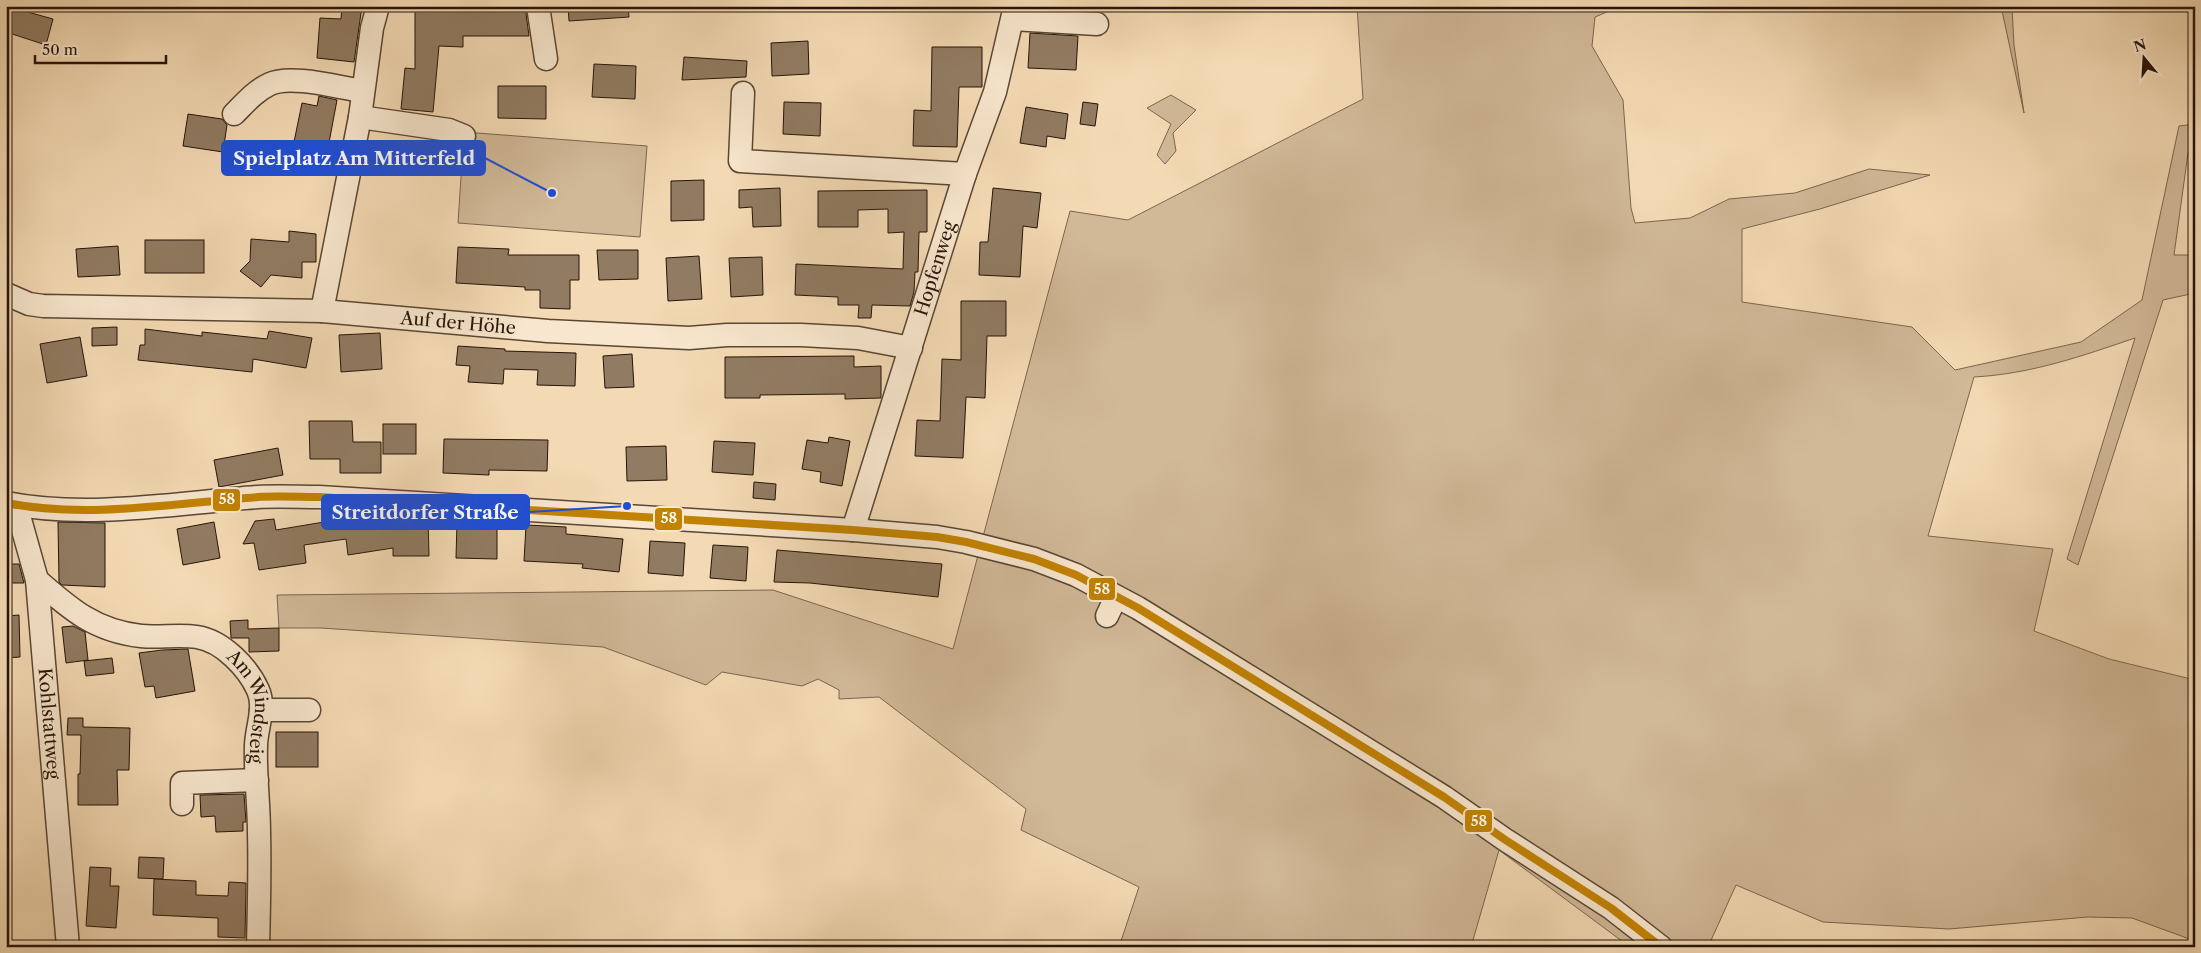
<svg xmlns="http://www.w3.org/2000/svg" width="2201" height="953" font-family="'Libre Caslon Text',serif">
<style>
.green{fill:#d1b897;stroke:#7b6650}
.building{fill:#917b62;stroke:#251409}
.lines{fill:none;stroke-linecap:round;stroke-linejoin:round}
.minor-casing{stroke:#594634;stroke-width:25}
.minor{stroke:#f8e7ce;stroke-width:22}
.bus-1-casing{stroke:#f8e7ce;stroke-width:11}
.bus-1{stroke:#c28202;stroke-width:8}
.labels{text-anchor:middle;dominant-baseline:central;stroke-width:5;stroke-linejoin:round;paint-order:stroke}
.street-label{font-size:18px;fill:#251409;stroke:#f8e7ce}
.leader{fill:none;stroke:#1d4ed8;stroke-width:2}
.callout-dot{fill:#1d4ed8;stroke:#f8e7ce;stroke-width:2}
.callout{fill:#1d4ed8;stroke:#1d4ed8;stroke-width:2}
.callout-label{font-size:19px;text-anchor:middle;font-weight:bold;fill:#fff}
.line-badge{stroke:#f8e7ce;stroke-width:2}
.badge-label{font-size:14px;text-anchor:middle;font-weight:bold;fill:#fff}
</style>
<rect width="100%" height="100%" fill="#f4dab4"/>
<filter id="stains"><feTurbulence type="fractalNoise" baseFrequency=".004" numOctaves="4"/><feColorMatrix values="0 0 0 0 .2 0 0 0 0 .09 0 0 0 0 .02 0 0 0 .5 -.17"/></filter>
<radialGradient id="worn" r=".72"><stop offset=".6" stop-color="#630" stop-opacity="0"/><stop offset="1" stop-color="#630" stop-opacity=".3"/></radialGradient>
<!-- green -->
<g class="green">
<path d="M1357 6H1621L1595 17 1592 46 1623 100 1631 208 1635 223 1690 218 1729 199 1795 193 1869 169 1930 175 1820 209 1742 229V302L1912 327 1955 370 2081 342 2142 300 2179 126 2195 124V152L2188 153 2174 255H2195V293L2163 300 2078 565 2067 559 2135 338C2082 356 2031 374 1974 377L1928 536 2053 549 2034 631 2109 659 2195 680V941L2132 918 2088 917 1949 929 1823 922 1736 885 1708 947H1630L1499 850 1471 947H1119L1139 887 1021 830 1026 809 879 697 839 699V690L818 679 802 686 722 672 706 685 603 647 321 628H279L277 595 773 590 953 649 1070 211 1128 220 1363 99Z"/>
<path d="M2001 6H2012V8L2014 45 2024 113Z"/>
<path d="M1171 95 1196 110 1173 133 1176 151 1165 164 1157 155 1171 124 1147 108Z"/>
<path d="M464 132 647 146 640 237 458 223Z"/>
</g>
<!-- building -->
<g class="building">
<path d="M6 6 53 19 46 45 6 32Z"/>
<path d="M342 6H362L354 62 317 58 320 18 341 19Z"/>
<path d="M415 6H525L529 36H463V47L439 46 433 112 401 109 405 68 415 69Z"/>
<path d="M568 6H628L629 17 569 21Z"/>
<path d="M1030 33 1078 36 1076 70 1028 68Z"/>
<path d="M808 41 809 74 772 76 771 43Z"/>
<path d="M932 47H982V87H959L957 147 913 146 914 110 931 111Z"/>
<path d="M684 57 747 61 746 77 682 80Z"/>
<path d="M594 64 636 66 635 99 592 97Z"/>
<path d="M498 86H546V119L498 118Z"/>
<path d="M319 96 337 100 328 148 294 142 302 103 317 106Z"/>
<path d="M784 102 821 103 820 136 783 134Z"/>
<path d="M1083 102 1098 104 1095 126 1080 124Z"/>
<path d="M1026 107 1068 114 1065 139 1047 136 1046 147 1020 143Z"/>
<path d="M188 114 222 119 227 125 223 152 183 146Z"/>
<path d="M704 180V220L671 221V181Z"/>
<path d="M780 188 781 226 753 227 752 207 739 208V190Z"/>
<path d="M993 188 1041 193 1037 228 1023 226 1020 277 979 275 980 242H988Z"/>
<path d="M927 190V232H919L918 272H915L914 292 910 306 872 305 871 318H858L859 305H838V297L795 295 796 264 903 269 904 232 888 233V209L858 210V227H818V191Z"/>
<path d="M289 231 316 234V262H302V278L271 275 261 287 240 271 250 261 251 239 289 242Z"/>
<rect x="145" y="240" width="59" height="33"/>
<path d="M118 246 120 275 78 277 76 249Z"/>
<path d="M458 247 509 249 508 255H579V280H570V309L540 308V290H525V287L456 283Z"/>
<path d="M597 250H638V279L599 280Z"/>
<path d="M699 256 702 299 668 301 666 258Z"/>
<path d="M762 257 763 295 731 297 729 258Z"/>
<path d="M961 301H1006V336H987L985 398 966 397 963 458 915 456 917 420 940 421 942 359 961 360Z"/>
<path d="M117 327V345L92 346V328Z"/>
<path d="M145 329 202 336V332L267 339 269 331 312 338 306 368 253 359 252 372 138 360 140 345H145Z"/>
<path d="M380 333 382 369 341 372 339 335Z"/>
<path d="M80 337 87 376 47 383 40 344Z"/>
<path d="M458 346 505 349V351L576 353 575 386 537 385 538 370 504 369 503 384 468 382 470 366 456 365Z"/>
<path d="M632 354 634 387 605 388 603 356Z"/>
<path d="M854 356V367L881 366V398L845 399V394L760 395V398H725V357Z"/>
<path d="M309 421H352L353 442H381V473H340V459H310Z"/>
<rect x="383" y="424" width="33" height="30"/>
<path d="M829 437 850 441 842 486 820 482 821 472 802 469 807 440 828 443Z"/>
<path d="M444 439 548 440 547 471 489 470V475L443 473Z"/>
<path d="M714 441 755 443 753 475 712 472Z"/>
<path d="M666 446 667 480 627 481 626 447Z"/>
<path d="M278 448 283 475 219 487 214 460Z"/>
<path d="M754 482 776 484 775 500 753 498Z"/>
<path d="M348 512 369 513V518L428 517 429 556H393V548L348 555 346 539 304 545 306 563 259 570 254 543 243 544 255 521 274 519 276 530 342 519 341 513Z"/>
<path d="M58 522 105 523V587L62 585 59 582Z"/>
<path d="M214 522 220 558 183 565 177 529Z"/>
<path d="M457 522H497V559L456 558Z"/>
<path d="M526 525 566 527V534L623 539 619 572 582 568 583 564 524 561Z"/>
<path d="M650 541 685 543 683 576 648 573Z"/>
<path d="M713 545 748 547 746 581 710 578Z"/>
<path d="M777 550 942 564 938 597 810 583 774 582Z"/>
<path d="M12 564H19L24 583H12Z"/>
<path d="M19 615 20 657 6 658V616Z"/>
<path d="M248 620V629L279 628V651L249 652V638H231L230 621Z"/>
<path d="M73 626 85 632 88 660 66 663 62 627Z"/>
<path d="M188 649 195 691 156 698 154 686 145 687 139 653 162 650Z"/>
<path d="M112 658 114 673 86 676 84 661Z"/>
<path d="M68 718H83V727L130 728 129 770H117L118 805H78V774H80L81 735H67Z"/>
<rect x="276" y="732" width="42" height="35"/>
<path d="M244 794 246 822H243V831L216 832 215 816 201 817 200 795Z"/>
<path d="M139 857 164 858 163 879 138 878Z"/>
<path d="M90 867 111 868 110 886H119L116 928 86 926Z"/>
<path d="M154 879 196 881V895L228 896 229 882 246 883 245 938 218 937V918L153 915Z"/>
</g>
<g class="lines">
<!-- minor casing -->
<g class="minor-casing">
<g id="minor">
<path d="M538 6 546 59"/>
<path d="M1013 19 1097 24"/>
<path d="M743 93 740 161 965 174"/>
<path d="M234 114C245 103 255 91 270 84 291 74 340 88 363 91"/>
<path d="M360 117 449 130 464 136"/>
<path id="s1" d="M6 294 29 304 43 306 322 311 548 331 689 338 727 335H801L858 338 911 348"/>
<path d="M322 311 360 117 372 28 378 6"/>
<path d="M6 503C88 519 176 503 258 497 278 496 299 497 319 497L853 530 937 537 966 542 1034 559 1076 575 1138 608 1444 797 1504 839 1611 908 1661 947"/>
<path id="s2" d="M16 505 37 580 68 947"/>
<path id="s3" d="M853 530 965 174 995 92 1015 6"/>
<path id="s4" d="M37 580C70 609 95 631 141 636 159 638 179 634 197 637 223 641 248 668 258 690 266 708 256 729 256 746 255 775 259 804 259 833 260 871 259 909 258 947"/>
<path d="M1107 616 1116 597"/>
<path d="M261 710H309"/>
<path d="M182 804V783L257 780"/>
</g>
</g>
<!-- minor -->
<use href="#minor" class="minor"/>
<!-- bus-1 casing -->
<g class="bus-1-casing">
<path id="bus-1" d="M6 503C88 519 176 503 258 497 278 496 299 497 319 497L853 530 937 537 966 542 1034 559 1076 575 1138 608 1444 797 1504 839 1611 908 1661 947"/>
</g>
<!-- bus-1 -->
<use href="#bus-1" class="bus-1"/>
</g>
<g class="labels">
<!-- street labels -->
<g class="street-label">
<text stroke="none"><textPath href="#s3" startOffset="274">Hopfenweg</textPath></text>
<text stroke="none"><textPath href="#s1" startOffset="455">Auf der Höhe</textPath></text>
<text stroke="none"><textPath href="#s4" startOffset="274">Am Windsteig</textPath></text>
<text stroke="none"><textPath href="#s2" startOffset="222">Kohlstattweg</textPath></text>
</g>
</g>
<!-- callouts -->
<path class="leader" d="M552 193L485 158M627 506L529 512"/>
<g class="callout-dot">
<circle cx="552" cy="193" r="5"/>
<circle cx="627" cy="506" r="5"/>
</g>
<g class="callout">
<rect x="222" y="141" width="263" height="34" rx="5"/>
<rect x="322" y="495" width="207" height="34" rx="5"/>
</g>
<g class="callout-label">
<text x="354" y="165">Spielplatz Am Mitterfeld</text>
<text x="425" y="519">Streitdorfer Straße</text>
</g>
<g class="line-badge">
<rect x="212" y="488" width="29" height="24" rx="5" fill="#c28202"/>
<rect x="654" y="507" width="29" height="24" rx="5" fill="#c28202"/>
<rect x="1088" y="577" width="28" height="24" rx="5" fill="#c28202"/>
<rect x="1464" y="809" width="29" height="24" rx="5" fill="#c28202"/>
</g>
<g class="badge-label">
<text x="227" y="504">58</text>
<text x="669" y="523">58</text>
<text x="1102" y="594">58</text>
<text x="1479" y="826">58</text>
</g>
<!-- margin -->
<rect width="2201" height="953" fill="none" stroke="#f4dab4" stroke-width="25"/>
<rect x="8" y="8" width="2186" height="938" fill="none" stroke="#251409" stroke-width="2.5"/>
<rect x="12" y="12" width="2176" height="928" fill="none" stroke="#251409"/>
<!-- north arrow -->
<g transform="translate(2144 58) rotate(342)" stroke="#f8e7ce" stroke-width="4" paint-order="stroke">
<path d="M0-4L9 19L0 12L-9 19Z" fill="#251409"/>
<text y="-8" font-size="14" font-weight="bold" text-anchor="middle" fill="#251409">N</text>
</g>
<!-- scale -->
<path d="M35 55v8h131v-8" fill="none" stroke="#251409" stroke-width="2.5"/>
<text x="42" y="55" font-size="15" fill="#251409" stroke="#f8e7ce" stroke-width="4" paint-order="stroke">50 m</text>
<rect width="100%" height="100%" filter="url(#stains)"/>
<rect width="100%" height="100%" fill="url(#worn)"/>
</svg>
